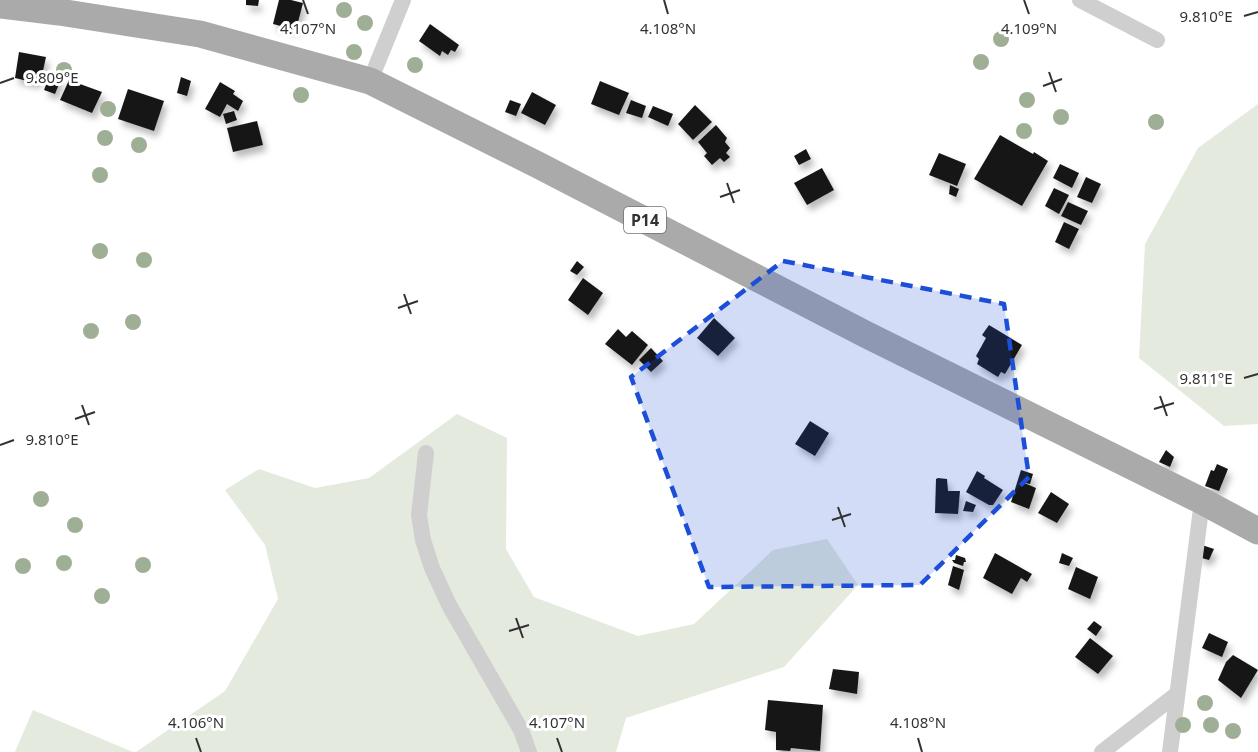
<svg xmlns="http://www.w3.org/2000/svg" width="1258" height="752" font-family="'Noto Sans',sans-serif">
<style>
.green{fill:#e4ebde}
.building{fill:#191919;filter:url(#shadow)}
.lines{fill:none;stroke-linecap:round;stroke-linejoin:round}
.street{stroke:#cfcfcf;stroke-width:16}
.primary{stroke:#aaa;stroke-width:27}
.tree{fill:#9faf95}
.marked{fill:#1d4ed8;fill-opacity:0.2;stroke:#1d4ed8;stroke-width:4.5;stroke-dasharray:12 8;stroke-linejoin:round}
.ticks{fill:none;stroke:#323232;stroke-width:2}
.labels{text-anchor:middle;dominant-baseline:central;stroke-width:6;stroke-linejoin:round;paint-order:stroke}
.shield{fill:#fff;stroke:#707070;stroke-width:1.5}
.shield-label{font-size:16px;font-weight:bold;fill:#323232}
.ticks-label{font-size:15px;text-anchor:middle;fill:#323232;stroke:#fff;stroke-width:6;stroke-linejoin:round;paint-order:stroke}
</style>
<defs>
<filter id="shadow"><feDropShadow dx="3.5" dy="6" stdDeviation="3" flood-color="#0004"/></filter>
</defs>
<rect width="100%" height="100%" fill="#fff"/>
<!-- green -->
<g class="green">
<path d="M1258 104V424L1224 426 1139 358 1145 244 1198 148Z"/>
<path d="M457 414 507 438 506 549 534 597 638 636 694 624 773 550 827 539 858 585 784 667 626 718 616 752H136L225 691 278 599 265 545 225 490 259 469 315 488 369 478Z"/>
<path d="M33 710 133 752H15Z"/>
</g>
<!-- building -->
<g class="building">
<path d="M246 0H259L258 6 246 5Z"/>
<path d="M279 0H291L303 3 296 30 273 24Z"/>
<path d="M430 24 459 45 455 52 451 50 448 55 442 51 440 56 419 41Z"/>
<path d="M19 52 46 57 41 80 37 79 36 83 15 78Z"/>
<path d="M50 74 61 79 55 94 44 90Z"/>
<path d="M181 77 191 81 187 96 177 93Z"/>
<path d="M69 80 102 92 92 113 60 100Z"/>
<path d="M600 81 629 93 619 115 591 104Z"/>
<path d="M220 82 235 91 233 94 243 101 238 111 227 104 220 117 205 109Z"/>
<path d="M128 89 164 101 154 131 118 119Z"/>
<path d="M532 92 556 105 545 125 521 113Z"/>
<path d="M510 100 521 104 516 116 505 112Z"/>
<path d="M631 100 646 106 642 118 626 113Z"/>
<path d="M695 105 712 122 693 140 678 124Z"/>
<path d="M653 106 673 114 668 126 648 117Z"/>
<path d="M234 111 237 120 226 124 223 114Z"/>
<path d="M257 121 263 145 233 152 227 128Z"/>
<path d="M716 125 727 138 725 142 730 148 726 153 730 157 724 162 720 158 712 165 704 156 707 153 698 142Z"/>
<path d="M1000 135 1033 154 1034 152 1048 161 1022 206 974 179Z"/>
<path d="M806 149 811 159 799 165 794 156Z"/>
<path d="M939 153 966 164 957 186 929 175Z"/>
<path d="M1060 164 1079 173 1072 188 1053 178Z"/>
<path d="M822 168 834 190 807 205 794 183Z"/>
<path d="M1086 177 1101 184 1092 203 1077 197Z"/>
<path d="M950 185 959 189 956 197 949 194Z"/>
<path d="M1054 188 1069 195 1059 214 1045 206Z"/>
<path d="M1068 202 1088 211 1081 225 1061 216Z"/>
<path d="M1064 222 1079 229 1069 249 1055 242Z"/>
<path d="M577 261 584 267 577 275 570 271Z"/>
<path d="M583 278 603 293 588 315 568 300Z"/>
<path d="M714 318 735 338 718 356 697 338Z"/>
<path d="M989 325 1022 345 1005 374 1001 372 998 377 977 364 979 359 976 356 986 338 982 335Z"/>
<path d="M618 329 626 337 632 331 648 345 632 365 605 344Z"/>
<path d="M651 348 663 361 651 372 639 360Z"/>
<path d="M810 421 829 433 815 456 795 444Z"/>
<path d="M1166 450 1174 457 1170 467 1159 462Z"/>
<path d="M1217 464 1228 469 1219 491 1205 486 1211 470 1214 471Z"/>
<path d="M1021 470 1033 474 1030 484 1022 482 1036 488 1029 509 1011 502Z"/>
<path d="M977 471 985 476 984 478 1003 490 993 505H989L966 492Z"/>
<path d="M938 478 947 479 948 491H960L958 514 935 513 936 479Z"/>
<path d="M1051 492 1069 504 1057 523 1038 513Z"/>
<path d="M966 501 976 505 973 512 963 511Z"/>
<path d="M1202 545 1214 549 1209 560 1198 557Z"/>
<path d="M995 553 1032 574 1027 582 1021 578 1012 594 983 578Z"/>
<path d="M1062 553 1073 558 1069 566 1059 563Z"/>
<path d="M956 555 965 558 966 562H964L963 566 954 563 952 560H955Z"/>
<path d="M953 566 964 570 959 590 948 585Z"/>
<path d="M1076 567 1098 577 1090 599 1068 589Z"/>
<path d="M1094 621 1102 627 1096 636 1087 629Z"/>
<path d="M1209 633 1228 642 1222 657 1202 648Z"/>
<path d="M1090 638 1113 656 1098 674 1075 657Z"/>
<path d="M1233 655 1258 670 1241 698 1218 680 1226 662Z"/>
<path d="M833 669 859 672 857 694 829 689Z"/>
<path d="M768 700 823 705 820 751 791 748 790 751 776 750V732L765 730Z"/>
</g>
<g class="lines">
<!-- street -->
<g class="street">
<path d="M1080 0 1157 40"/>
<path d="M370 81 403 0"/>
<path d="M426 453 419 515 423 540 432 568 449 605 521 730 529 752"/>
<path d="M1102 752 1177 694"/>
<path d="M1170 752 1202 501"/>
</g>
<!-- primary -->
<path class="primary" d="M0 5 59 12 200 34 370 81 538 165 867 335 1202 501 1258 531"/>
</g>
<!-- trees -->
<g class="tree">
<circle cx="344" cy="10" r="8"/>
<circle cx="365" cy="23" r="8"/>
<circle cx="1001" cy="39" r="8"/>
<circle cx="354" cy="52" r="8"/>
<circle cx="981" cy="62" r="8"/>
<circle cx="415" cy="65" r="8"/>
<circle cx="64" cy="70" r="8"/>
<circle cx="301" cy="95" r="8"/>
<circle cx="1027" cy="100" r="8"/>
<circle cx="108" cy="109" r="8"/>
<circle cx="1061" cy="117" r="8"/>
<circle cx="1156" cy="122" r="8"/>
<circle cx="1024" cy="131" r="8"/>
<circle cx="105" cy="138" r="8"/>
<circle cx="139" cy="145" r="8"/>
<circle cx="100" cy="175" r="8"/>
<circle cx="100" cy="251" r="8"/>
<circle cx="144" cy="260" r="8"/>
<circle cx="133" cy="322" r="8"/>
<circle cx="91" cy="331" r="8"/>
<circle cx="41" cy="499" r="8"/>
<circle cx="75" cy="525" r="8"/>
<circle cx="64" cy="563" r="8"/>
<circle cx="143" cy="565" r="8"/>
<circle cx="23" cy="566" r="8"/>
<circle cx="102" cy="596" r="8"/>
<circle cx="1205" cy="703" r="8"/>
<circle cx="1183" cy="725" r="8"/>
<circle cx="1211" cy="725" r="8"/>
<circle cx="1233" cy="731" r="8"/>
</g>
<!-- marked area -->
<path class="marked" d="M783 261 1004 304 1029 477 920 585 709 587 631 377Z"/>
<!-- ticks -->
<path class="ticks" d="M303 0 308 14M664 0 668 14M1024 0 1029 14M1244 16 1258 12M1049 72 1056 92M0 83 14 78M1043 86 1062 79M727 183 734 203M720 197 740 190M404 294 411 314M398 308 418 301M1244 378 1258 374M1160 396 1167 416M82 405 89 425M1154 409 1174 403M75 419 95 412M0 445 14 440M838 507 845 527M832 520 851 514M516 618 523 638M509 631 529 625M196 738 201 752M557 738 562 752M918 738 922 752"/>
<g class="labels">
<!-- shield labels -->
<rect class="shield" x="624" y="207" width="42" height="26" rx="4.5"/>
<g class="shield-label">
<text x="645" y="220">P14</text>
</g>
</g>
<g class="ticks-label">
<text x="1206" y="22">9.810°E</text>
<text x="308" y="34">4.107°N</text>
<text x="668" y="34">4.108°N</text>
<text x="1029" y="34">4.109°N</text>
<text x="52" y="83">9.809°E</text>
<text x="1206" y="384">9.811°E</text>
<text x="52" y="445">9.810°E</text>
<text x="196" y="728">4.106°N</text>
<text x="557" y="728">4.107°N</text>
<text x="918" y="728">4.108°N</text>
</g>
</svg>
